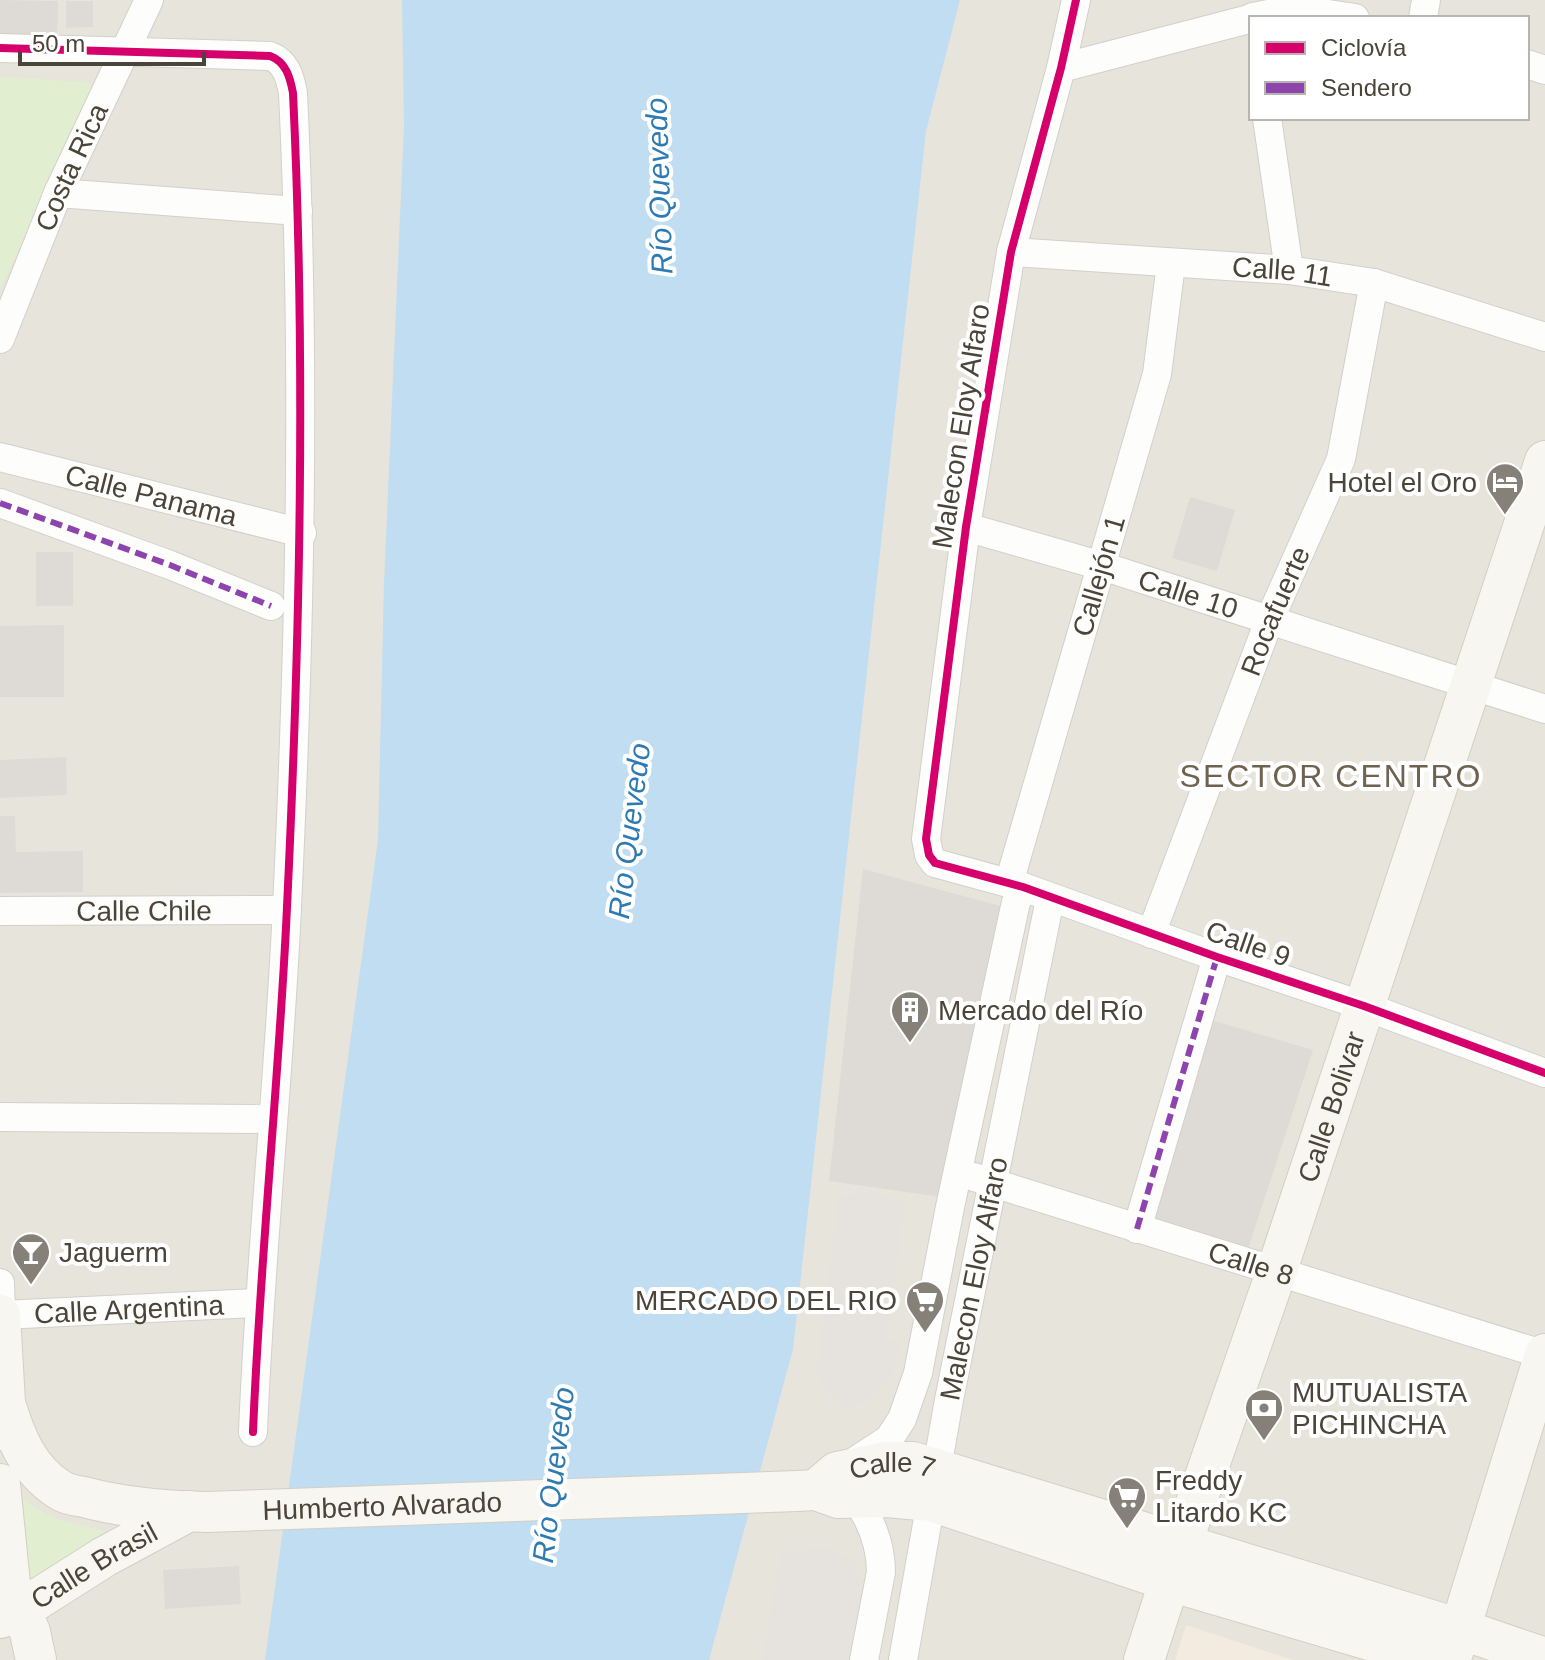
<svg xmlns="http://www.w3.org/2000/svg" width="1545" height="1660" font-family="Arial,sans-serif">
<style>
.residential{fill:#e7e4dc;fill-rule:evenodd}
.commercial{fill:#f3ebdf}
.green{fill:#e1eecf}
.parking{fill:#e6e3df}
.water{fill:#c0ddf1}
.building{fill:#dedbd6}
.lines{fill:none;stroke-linecap:round;stroke-linejoin:round}
.street-casing{stroke:#d2d0cb;stroke-width:30}
.secondary-casing{stroke:#d3cfc5;stroke-width:42}
.street{stroke:#fdfdfc;stroke-width:28}
.secondary{stroke:#f7f6f1;stroke-width:40}
.quiet{stroke:#8e44ad;stroke-width:6;stroke-dasharray:12 6;stroke-linecap:butt}
.cycleway-casing{stroke:#fff;stroke-width:13}
.cycleway{stroke:#d6006c;stroke-width:8}
.labels{text-anchor:middle;dominant-baseline:central;stroke-width:8;stroke-linejoin:round;paint-order:stroke}
.street-label{font-size:28px;fill:#4b4439;stroke:#fff}
.poi-label{font-size:28px;fill:#4b4439;stroke:#fff;text-anchor:start}
.water-label{font-size:30px;font-style:italic;fill:#2e7ab2;stroke:#fff}
.quarter-label{font-size:32px;letter-spacing:2px;fill:#6e6250;stroke:#fff}
</style>
<rect width="100%" height="100%" fill="#f4f2ee"/>
<!-- residential -->
<path class="residential" d="M0 0H1545V1660H0ZM1251 18H1527V118H1251Z"/>
<!-- commercial -->
<path class="commercial" d="M1186 1625 1293 1660H1175Z"/>
<!-- green -->
<g class="green">
<path d="M0 77 90 82 94 90 0 290Z"/>
<path d="M3 1456C7 1467 10 1481 18 1491 39 1518 70 1524 102 1530L106 1535 15 1594Z"/>
</g>
<!-- parking -->
<g class="parking">
<path d="M871 1192 904 1203 888 1337 899 1343 894 1374 867 1401 854 1408H839L823 1390 817 1369 839 1196Z"/>
<path d="M831 1549 855 1564 863 1589 848 1660H762L781 1552Z"/>
</g>
<!-- water -->
<path class="water" d="M402 0H960L926 131 793 1349 709 1660H265L378 840 384 583 404 126Z"/>
<!-- building -->
<g class="building">
<path d="M0 0 58 1 57 40 0 39Z"/>
<path d="M66 1H93V27L66 28Z"/>
<path d="M1190 497 1235 510 1217 571 1172 558Z"/>
<rect x="36" y="552" width="37" height="54"/>
<path d="M64 625V697H0V626Z"/>
<path d="M66 757 67 795 0 798V760Z"/>
<path d="M0 816H15L16 852 83 851V892L0 893Z"/>
<path d="M863 869 1008 908 941 1197 829 1181Z"/>
<path d="M1208 1019 1313 1050 1248 1249 1153 1220Z"/>
<path d="M239 1566 241 1604 165 1609 163 1570Z"/>
</g>
<g class="lines">
<!-- street casing -->
<g class="street-casing">
<g id="street">
<path d="M1076 0 1061 68 1011 252 966 527 926 839 929 855 935 863 1023 887 1217 957 1364 1006 1545 1073"/>
<path d="M1253 17 1294 9 1355 18"/>
<path d="M1423 18 1426 0"/>
<path d="M0 48 270 56C286 62 290 77 293 93 306 364 300 636 287 907 279 1082 260 1256 253 1432"/>
<path d="M1527 64 1545 70"/>
<path d="M1061 68 1253 18"/>
<path d="M1267 118 1289 270"/>
<path d="M58 193 298 211"/>
<path id="s1" d="M1011 252 1289 270 1374 283 1545 337"/>
<path id="s2" d="M0 339 58 193 149 0"/>
<path id="s3" d="M0 457 302 533"/>
<path d="M0 503 170 565 271 606"/>
<path id="s4" d="M966 527 1102 566 1545 709"/>
<path id="s5" d="M1009 883 1157 374 1171 264"/>
<path id="s6" d="M0 911 287 910"/>
<path id="s7" d="M1151 934 1269 621 1341 459 1374 283"/>
<path d="M0 1117 273 1119"/>
<path id="s8" d="M974 1177 1545 1355"/>
<path d="M1137 1229 1217 957"/>
<path id="s9" d="M0 1283 1 1315 258 1303"/>
<path d="M854 1462 889 1439 902 1419 918 1373 950 1207 1016 902 1023 887"/>
<path d="M855 1497C871 1520 881 1544 881 1572L864 1660"/>
<path id="s10" d="M903 1660 949 1400 1050 899"/>
</g>
</g>
<!-- secondary casing -->
<g class="secondary-casing">
<g id="secondary">
<path d="M0 1315 5 1403 2 1430"/>
<path id="s11" d="M5 1403C15 1437 28 1470 60 1490 66 1494 76 1496 84 1497 124 1508 166 1511 207 1512L797 1491 816 1490 838 1498 887 1497 931 1501 1170 1581 1437 1660"/>
<path d="M0 1484 10 1584 30 1632 36 1660"/>
<path id="s12" d="M816 1490 837 1472 885 1462H913L1460 1629 1545 1658"/>
<path id="s13" d="M0 1618 22 1609 104 1557 189 1511"/>
<path d="M1453 1652 1545 1354"/>
<path id="s14" d="M1144 1660 1182 1543 1277 1270 1545 461"/>
</g>
</g>
<!-- street -->
<use href="#street" class="street"/>
<!-- secondary -->
<use href="#secondary" class="secondary"/>
<!-- quiet -->
<g class="quiet">
<path d="M0 503 170 565 271 606"/>
<path d="M1137 1229 1217 957"/>
</g>
<!-- cycleway casing -->
<g class="cycleway-casing">
<g id="cycleway">
<path d="M1076 0 1061 68 1011 252 966 527 926 839 929 855 935 863 1023 887 1217 957 1364 1006 1545 1073"/>
<path d="M0 48 270 56C286 62 290 77 293 93 306 364 300 636 287 907 279 1082 260 1256 253 1432"/>
</g>
</g>
<!-- cycleway -->
<use href="#cycleway" class="cycleway"/>
</g>
<!-- icons -->
<defs>
<g id="hotel-pin" transform="scale(2)"><path d="M0 17L-7.5 6A9.5 9.5 0 1 1 7.5 6Z" fill="#868178" stroke="#fff"/><path d="M-6-4.5h1.5V1H6V5H4.5V3h-9V5H-6ZM-4 0a1.8 1.8 0 1 1 3.6 0ZM.5 0V-2.5h3Q6-2.5 6 0Z" fill="#fff"/></g>
<g id="building-pin" transform="scale(2)"><path d="M0 17L-7.5 6A9.5 9.5 0 1 1 7.5 6Z" fill="#868178" stroke="#fff"/><path d="M-4-6H4V6H1V3H-1V6H-4ZM-2.5-4.3h1.7v1.8h-1.7ZM.8-4.3h1.7v1.8H.8ZM-2.5-1h1.7V.8h-1.7ZM.8-1h1.7V.8H.8Z" fill="#fff"/></g>
<g id="bar-pin" transform="scale(2)"><path d="M0 17L-7.5 6A9.5 9.5 0 1 1 7.5 6Z" fill="#868178" stroke="#fff"/><path d="M-6-5H6L.8 .8V4.5H3.5V6h-7V4.5H-.8V.8Z" fill="#fff"/></g>
<g id="supermarket-pin" transform="scale(2)"><path d="M0 17L-7.5 6A9.5 9.5 0 1 1 7.5 6Z" fill="#868178" stroke="#fff"/><path d="M-6-5.5h2.5l.6 2H6L4.5 2H-2.5L-4.4-4H-6ZM-1.5 3.2a1.3 1.3 0 1 0 .1 0ZM3 3.2a1.3 1.3 0 1 0 .1 0Z" fill="#fff"/></g>
<g id="bank-pin" transform="scale(2)"><path d="M0 17L-7.5 6A9.5 9.5 0 1 1 7.5 6Z" fill="#868178" stroke="#fff"/><path d="M-6-4H6V4H-6ZM0-2.3a2.3 2.3 0 1 0 0 4.6a2.3 2.3 0 1 0 0-4.6Z" fill="#fff"/></g>
</defs>
<g fill-rule="evenodd">
<use href="#hotel-pin" x="1505" y="482"/>
<use href="#building-pin" x="910" y="1010"/>
<use href="#bar-pin" x="31" y="1252"/>
<use href="#supermarket-pin" x="925" y="1300"/>
<use href="#bank-pin" x="1264" y="1408"/>
<use href="#supermarket-pin" x="1127" y="1496"/>
</g>
<g class="labels">
<!-- street labels -->
<g class="street-label">
<text stroke="none"><textPath href="#s2" startOffset="186">Costa Rica</textPath></text>
<text stroke="none"><textPath href="#s1" startOffset="272">Calle 11</textPath></text>
<text transform="translate(961 426) rotate(-81)">Malecon Eloy Alfaro</text>
<text stroke="none"><textPath href="#s3" startOffset="156">Calle Panama</textPath></text>
<text stroke="none"><textPath href="#s5" startOffset="320">Callejón 1</textPath></text>
<text stroke="none"><textPath href="#s4" startOffset="232">Calle 10</textPath></text>
<text stroke="none"><textPath href="#s7" startOffset="346">Rocafuerte</textPath></text>
<text stroke="none"><textPath href="#s6" startOffset="144">Calle Chile</textPath></text>
<text transform="translate(1248 944) rotate(19)">Calle 9</text>
<text stroke="none"><textPath href="#s14" startOffset="584">Calle Bolivar</textPath></text>
<text stroke="none"><textPath href="#s8" startOffset="290">Calle 8</textPath></text>
<text stroke="none"><textPath href="#s10" startOffset="388">Malecon Eloy Alfaro</textPath></text>
<text stroke="none"><textPath href="#s9" startOffset="160">Calle Argentina</textPath></text>
<text stroke="none"><textPath href="#s12" startOffset="84">Calle 7</textPath></text>
<text stroke="none"><textPath href="#s11" startOffset="430">Humberto Alvarado</textPath></text>
<text stroke="none"><textPath href="#s13" startOffset="108">Calle Brasil</textPath></text>
</g>
<!-- poi labels -->
<g class="poi-label">
<text x="1477" y="482" text-anchor="end">Hotel el Oro</text>
<text x="938" y="1010">Mercado del Río</text>
<text x="59" y="1252">Jaguerm</text>
<text x="897" y="1300" text-anchor="end">MERCADO DEL RIO</text>
<text x="1292" y="1392">MUTUALISTA<tspan x="1292" dy="32">PICHINCHA</tspan></text>
<text x="1155" y="1480">Freddy<tspan x="1155" dy="32">Litardo KC</tspan></text>
</g>
<!-- water labels -->
<g class="water-label">
<text transform="translate(659 186) rotate(-92)">Río Quevedo</text>
<text transform="translate(629 831) rotate(-83)">Río Quevedo</text>
<text transform="translate(553 1475) rotate(-83)">Río Quevedo</text>
</g>
<!-- quarter labels -->
<g class="quarter-label">
<text x="1331" y="776">SECTOR CENTRO</text>
</g>
</g>
<!-- legend -->
<rect x="1249" y="16" width="280" height="104" fill="#ffffff" stroke="#b7b4b0" stroke-width="2"/>
<rect x="1265" y="42" width="40" height="12" fill="#d6006c" stroke="#b7b4b0" stroke-width="2"/>
<text x="1321" y="56" font-size="24" fill="#4b4439">Ciclovía</text>
<rect x="1265" y="82" width="40" height="12" fill="#8e44ad" stroke="#b7b4b0" stroke-width="2"/>
<text x="1321" y="96" font-size="24" fill="#4b4439">Sendero</text>
<!-- scale -->
<path d="M20 52v12h184v-12" fill="none" stroke="#4b4439" stroke-width="4"/>
<text x="32" y="52" font-size="24" fill="#4b4439" stroke="#ffffff" stroke-width="6" paint-order="stroke">50 m</text>
</svg>
